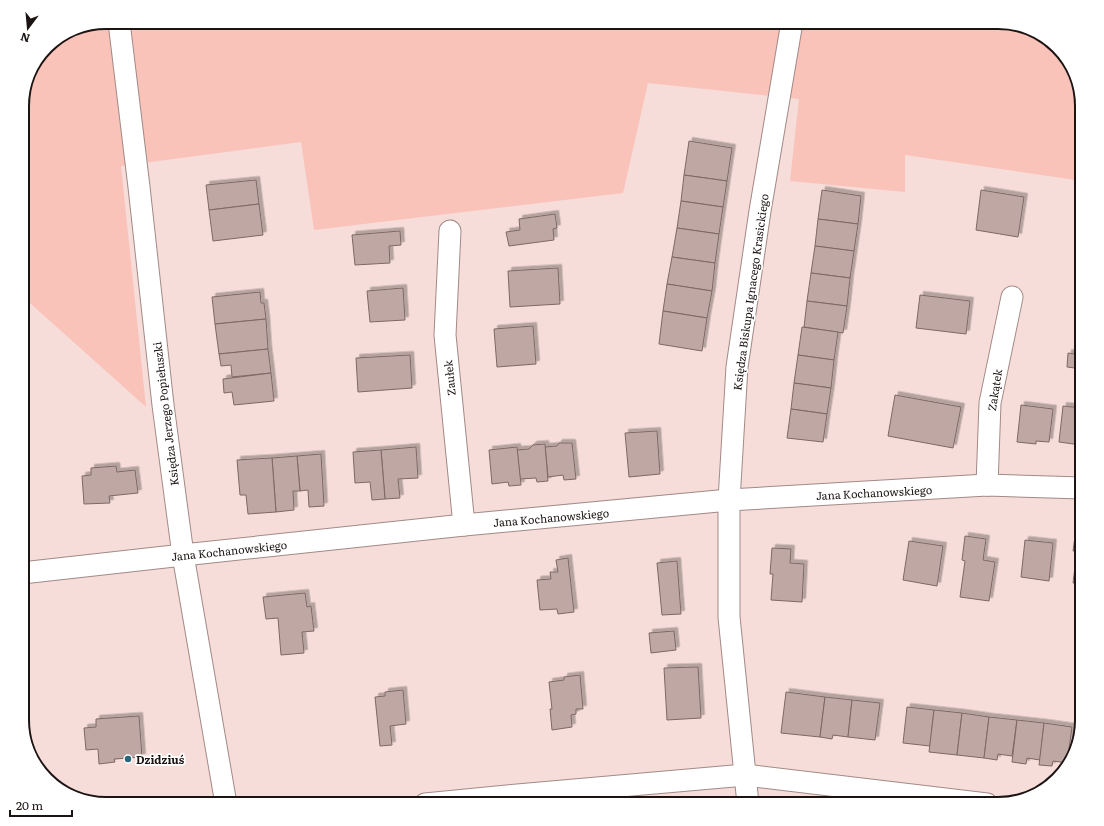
<svg xmlns="http://www.w3.org/2000/svg" width="1104" height="826" font-family="Literata,serif">
<style>
.green{fill:#f9c3ba}
.building{fill:#bfa7a4;stroke:#7e6865;filter:url(#shadow)}
.lines{fill:none;stroke-linecap:round;stroke-linejoin:round}
.minor-casing{stroke:#a18a87;stroke-width:23}
.minor{stroke:#fff;stroke-width:21}
.poi-dot{fill:#27677b;stroke:#fff;stroke-width:1.5}
.labels{text-anchor:middle;dominant-baseline:central;stroke-width:3.5;stroke-linejoin:round;paint-order:stroke}
.street-label{font-size:11px;fill:#1c1413;stroke:#fff}
.poi-label{font-size:11px;font-weight:bold;fill:#1c1413;stroke:#fff;text-anchor:start}
.rim{fill:none;stroke:#1c1413;stroke-width:2}
</style>
<defs>
<filter id="shadow"><feDropShadow dx="3.5" dy="-3.5" stdDeviation="0" flood-color="#0004"/></filter>
</defs>
<rect width="100%" height="100%" fill="#f6ddd9"/>
<!-- green -->
<path class="green" d="M106 22H998L1049 39 1073 69 1082 106V181L905 155V192L790 181 799 99 648 83 623 193 314 230 301 142 121 166 146 407 22 296V100L31 69 50 43 74 28Z"/>
<!-- building -->
<g class="building">
<path d="M689 141 732 148 727 181 684 175Z"/>
<path d="M684 175 727 181 723 207 681 201Z"/>
<path d="M256 180 259 204 209 210 206 185Z"/>
<path d="M822 190 861 196 858 224 818 219Z"/>
<path d="M981 190 1024 197 1018 237 976 230Z"/>
<path d="M681 201 723 207 719 234 677 228Z"/>
<path d="M259 204 263 235 213 241 209 210Z"/>
<path d="M555 214 557 228 553 229 554 240 509 246 506 232 520 230 519 219Z"/>
<path d="M818 219 858 224 854 251 815 246Z"/>
<path d="M677 228 719 234 715 263 672 257Z"/>
<path d="M400 231 401 245 389 246 390 263 355 265 352 235Z"/>
<path d="M815 246 854 251 850 278 811 273Z"/>
<path d="M672 257 715 263 712 291 667 284Z"/>
<path d="M558 268 560 304 510 307 508 271Z"/>
<path d="M811 273 850 278 847 306 807 301Z"/>
<path d="M667 284 712 291 707 318 663 311Z"/>
<path d="M1082 285V315H1077Z"/>
<path d="M403 288 405 320 370 322 367 291Z"/>
<path d="M260 292 261 303H264L266 319 215 324 212 297Z"/>
<path d="M920 295 970 301 966 334 916 328Z"/>
<path d="M807 301 847 306 843 333 804 327Z"/>
<path d="M663 311 707 318 702 351 659 344Z"/>
<path d="M266 319 268 349 219 354 215 324Z"/>
<path d="M533 326 536 364 497 367 494 329Z"/>
<path d="M802 327 838 332 834 360 798 355Z"/>
<path d="M268 349 271 373 232 377 231 365 221 366 219 354Z"/>
<path d="M1068 353 1082 355V369L1067 367Z"/>
<path d="M410 355 412 388 358 392 356 358Z"/>
<path d="M798 355 834 360 831 388 794 383Z"/>
<path d="M271 373 274 401 234 405 232 392 224 393 223 379Z"/>
<path d="M794 383 831 388 827 414 791 409Z"/>
<path d="M895 395 961 407 953 448 888 436Z"/>
<path d="M1021 405 1053 409 1049 442 1036 441V444L1017 442Z"/>
<path d="M1063 406 1082 408V433L1081 445 1059 442Z"/>
<path d="M791 409 827 414 823 442 787 438Z"/>
<path d="M657 431 660 474 629 477 625 433Z"/>
<path d="M559 443H572L576 479 564 480 563 475 548 477 545 447 557 446Z"/>
<path d="M545 444 548 481 537 482 536 478 520 479 517 450 529 449 533 445Z"/>
<path d="M416 447 418 478 398 479 400 498 385 499 381 450Z"/>
<path d="M517 447 521 485 509 486 508 482 492 484 489 450Z"/>
<path d="M381 450 385 499 372 500 370 482 355 483 353 452Z"/>
<path d="M321 454 324 506 309 507 308 490 300 491 297 456Z"/>
<path d="M297 456 300 491H293L294 510 276 512 272 458Z"/>
<path d="M272 458 276 512 248 514 246 495H240L237 460Z"/>
<path d="M116 466 117 472 135 470 138 493 109 496 110 503 84 504 82 476 91 475V468Z"/>
<path d="M1076 529 1082 530V584L1073 583 1077 551H1073Z"/>
<path d="M965 536 986 539 983 560 995 562 989 601 960 597 965 561 962 560Z"/>
<path d="M1025 540 1053 543 1049 581 1021 577Z"/>
<path d="M909 541 943 546 937 586 903 580Z"/>
<path d="M772 548 791 549 790 563 804 564 802 602 771 600 773 574H770Z"/>
<path d="M568 558 574 612 558 614 557 609 540 610 537 580 551 579 550 572H558L556 560Z"/>
<path d="M677 561 681 614 662 615 657 563Z"/>
<path d="M305 593 307 607 311 606 314 631 302 632 304 653 281 655 278 618 266 619 263 597Z"/>
<path d="M674 631 676 650 651 653 649 633Z"/>
<path d="M698 667 701 718 667 720 664 668Z"/>
<path d="M580 675 583 709H576V714L571 715 572 727 552 730 550 709H552L549 682 564 680V677Z"/>
<path d="M403 690 406 724 390 726 392 745 380 746 375 697 385 696V692Z"/>
<path d="M786 692 825 697 820 737 781 733Z"/>
<path d="M825 697 852 700 848 737 833 735 832 739 820 737Z"/>
<path d="M852 700 880 703 875 740 848 737Z"/>
<path d="M907 707 934 710 930 746 903 743Z"/>
<path d="M934 710 962 713 957 755 929 752Z"/>
<path d="M962 713 989 717 984 758 957 755Z"/>
<path d="M139 716 142 757 114 759 115 762 99 764 98 749 86 750 84 728 96 727V719Z"/>
<path d="M989 717 1017 720 1012 756 998 754 997 760 984 758Z"/>
<path d="M1017 720 1044 723 1040 760 1027 758 1026 764 1012 762Z"/>
<path d="M1044 723 1072 727 1067 763 1053 761 1052 766 1039 765Z"/>
</g>
<g class="lines">
<!-- minor casing -->
<g class="minor-casing">
<g id="minor">
<path d="M119 22 139 187 163 405 183 555 226 804"/>
<path d="M450 231 445 335 464 525"/>
<path d="M987 485 990 403 1012 297"/>
<path d="M22 573 183 555 464 525 729 500 987 485 1082 488"/>
<path d="M425 804 507 796 745 775 987 804"/>
<path d="M748 804 729 617V500L737 367 760 211 792 22"/>
</g>
</g>
<!-- minor -->
<use href="#minor" class="minor"/>
</g>
<!-- markers -->
<circle class="poi-dot" cx="128" cy="759" r="4"/>
<g class="labels">
<!-- street labels -->
<g class="street-label">
<text transform="translate(750 292) rotate(-82)">Księdza Biskupa Ignacego Krasickiego</text>
<text transform="translate(449 378) rotate(-96)">Zaułek</text>
<text transform="translate(994 390) rotate(-81)">Zakątek</text>
<text transform="translate(165 414) rotate(-97)">Księdza Jerzego Popiełuszki</text>
<text transform="translate(874 492) rotate(-3)">Jana Kochanowskiego</text>
<text transform="translate(551 517) rotate(-5)">Jana Kochanowskiego</text>
<text transform="translate(229 550) rotate(-6)">Jana Kochanowskiego</text>
</g>
<!-- poi labels -->
<g class="poi-label">
<text x="136" y="759">Dzidziuś</text>
</g>
</g>
<!-- crop -->
<path d="M0 0H1104V826H0ZM106 29H998A77 77 0 0 1 1075 106V720A77 77 0 0 1 998 797H106A77 77 0 0 1 29 720V106A77 77 0 0 1 106 29Z" fill="#fff" fill-rule="evenodd"/>
<path class="rim" d="M106 29H998A77 77 0 0 1 1075 106V720A77 77 0 0 1 998 797H106A77 77 0 0 1 29 720V106A77 77 0 0 1 106 29Z"/>
<!-- north arrow -->
<g transform="translate(28 28) rotate(196)" stroke="#ffffff" stroke-width="3" paint-order="stroke">
<path d="M0-3L7 15L0 10L-7 15Z" fill="#1c1413"/>
<text y="-6" font-size="11" font-weight="bold" text-anchor="middle" fill="#1c1413">N</text>
</g>
<!-- scale -->
<path d="M10 810v6h62v-6" fill="none" stroke="#1c1413" stroke-width="2"/>
<text x="16" y="810" font-size="12" fill="#1c1413" stroke="#ffffff" stroke-width="3" paint-order="stroke">20 m</text>
</svg>
